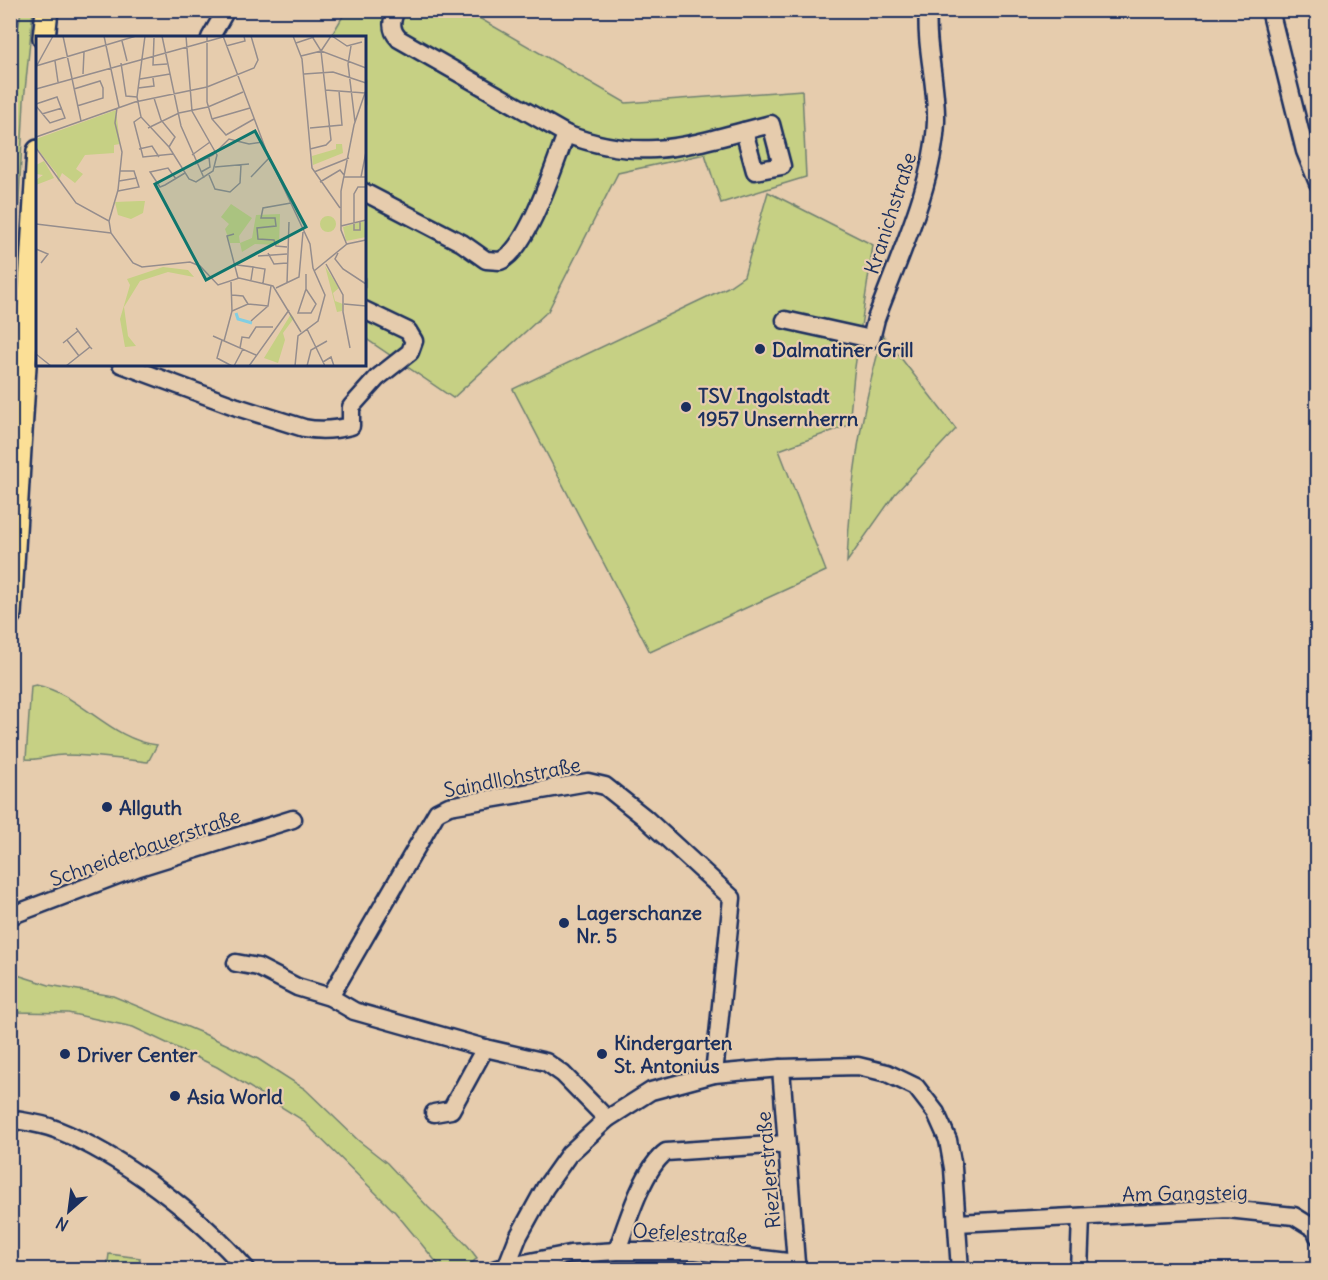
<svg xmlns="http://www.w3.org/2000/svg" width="1328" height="1280" font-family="Delius,sans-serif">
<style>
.green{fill:#c6d084;stroke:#708071;stroke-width:1.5}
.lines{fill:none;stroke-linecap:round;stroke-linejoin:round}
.minor-casing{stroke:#1b2f5e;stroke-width:21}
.major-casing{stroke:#1b2f5e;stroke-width:26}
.minor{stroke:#e6ccad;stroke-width:16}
.major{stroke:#fbdf96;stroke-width:21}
.poi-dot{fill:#1b2f5e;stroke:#e6ccad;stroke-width:2}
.labels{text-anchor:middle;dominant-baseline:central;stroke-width:4.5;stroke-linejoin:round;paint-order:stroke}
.street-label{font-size:20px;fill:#1b2f5e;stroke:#e6ccad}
.poi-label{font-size:20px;font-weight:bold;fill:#1b2f5e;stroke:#e6ccad;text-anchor:start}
.inset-river{fill:none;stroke:#82cee2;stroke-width:3}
.inset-road{fill:none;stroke:#958d8d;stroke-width:1.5}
.view{fill:#0f766e;fill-opacity:0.15;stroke:#0f766e;stroke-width:3}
.inset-edge{fill:none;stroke:#1b2f5e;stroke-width:3}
</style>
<rect width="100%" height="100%" fill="#e6ccad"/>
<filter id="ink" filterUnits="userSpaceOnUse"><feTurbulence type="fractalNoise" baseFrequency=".0167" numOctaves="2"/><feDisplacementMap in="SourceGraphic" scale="12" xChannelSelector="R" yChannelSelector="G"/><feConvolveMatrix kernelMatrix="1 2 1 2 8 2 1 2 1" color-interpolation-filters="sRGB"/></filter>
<g filter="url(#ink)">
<!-- green -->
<g class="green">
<path d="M21 11H33L24 101 11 353 10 74Z"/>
<path d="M346 11H467L626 103 802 90 806 177 721 203 705 154 618 173 548 311 453 398 365 338 364 38H330Z"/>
<path d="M768 192 873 245 854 374 849 425 779 450 826 571 650 652 513 389 728 287 744 276Z"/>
<path d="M883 335 956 429 895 494 847 562C850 485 861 409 883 335Z"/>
<path d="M36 685C81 694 110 740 157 745L148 762C120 759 91 755 63 755 50 755 38 761 26 759L31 686Z"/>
<path d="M11 973 49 985 113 996 202 1033 258 1059 305 1089 359 1141 387 1163 428 1207 468 1246 477 1258 466 1269H442L395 1212 301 1119 217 1067 133 1027 68 1013 16 1012Z"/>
<path d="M109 1254 140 1258 139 1269H107Z"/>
</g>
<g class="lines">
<!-- minor casing -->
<g class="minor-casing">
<g id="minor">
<path d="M1270 10 1305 151 1318 183"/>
<path d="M210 38 226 10"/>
<path d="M771 124 782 166 755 171 744 131Z"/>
<path d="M566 134C634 160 677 149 744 131"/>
<path d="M364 192 462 243 486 260 500 261C528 250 555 163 566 134L399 39C390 30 391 21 396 10"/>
<path d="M785 320 871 339 876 319C898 259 934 183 936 121 937 83 925 47 928 10"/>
<path d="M121 364 237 407 304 428C320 431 335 430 351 426V407L377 378 410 352 414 341 408 331 364 310"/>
<path d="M10 916 139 867 293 819"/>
<path d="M236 963 258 967 297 987 330 997 354 1011 485 1048 546 1062 563 1074 607 1119"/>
<path d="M330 997 437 812 449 806 588 782 605 786 644 817 732 898 714 1074"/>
<path d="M781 1068 796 1263 795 1270"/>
<path d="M434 1113 451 1110 485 1048"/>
<path d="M10 1119C25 1122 41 1123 55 1129 123 1156 199 1215 247 1270"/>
<path d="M957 1223 1228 1209 1294 1216 1315 1229 1318 1236"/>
<path d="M617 1251C626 1225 644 1167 666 1152L786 1144"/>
<path d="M496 1269 570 1254 617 1251H696L796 1263"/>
<path d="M505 1270 518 1237 545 1188 569 1154 607 1119 651 1091 714 1074 781 1068 858 1066 887 1073 916 1087 936 1113 948 1140 953 1168 960 1270"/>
<path d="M1079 1270 1081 1217"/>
</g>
</g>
<!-- major casing -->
<g class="major-casing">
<g id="major">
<path d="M44 38 47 10"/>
<path d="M10 614 38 151"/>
</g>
</g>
<!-- minor -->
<use href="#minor" class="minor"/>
<!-- major -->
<use href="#major" class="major"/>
</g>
</g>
<!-- markers -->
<g class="poi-dot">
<circle cx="760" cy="349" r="6"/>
<circle cx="686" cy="407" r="6"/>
<circle cx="107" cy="807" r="6"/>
<circle cx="564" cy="923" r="6"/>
<circle cx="65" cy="1054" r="6"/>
<circle cx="602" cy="1054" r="6"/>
<circle cx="175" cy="1096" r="6"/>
</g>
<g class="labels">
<!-- street labels -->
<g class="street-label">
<text transform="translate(890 213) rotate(-72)">Kranichstraße</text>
<text transform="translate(512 777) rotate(-11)">Saindllohstraße</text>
<text transform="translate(145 847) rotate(-19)">Schneiderbauerstraße</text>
<text transform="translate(768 1170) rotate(-95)">Riezlerstraße</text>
<text transform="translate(1185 1193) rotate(-1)">Am Gangsteig</text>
<text transform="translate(690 1233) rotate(3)">Oefelestraße</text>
</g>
<!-- poi labels -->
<g class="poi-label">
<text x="772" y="349">Dalmatiner Grill</text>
<text x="698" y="395">TSV Ingolstadt<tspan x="698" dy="23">1957 Unsernherrn</tspan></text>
<text x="119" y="807">Allguth</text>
<text x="576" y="912">Lagerschanze<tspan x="576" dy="23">Nr. 5</tspan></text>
<text x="614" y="1042">Kindergarten<tspan x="614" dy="23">St. Antonius</tspan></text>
<text x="77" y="1054">Driver Center</text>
<text x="187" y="1096">Asia World</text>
</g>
</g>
<!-- overview -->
<g transform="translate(36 36)">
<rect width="330" height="330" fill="#e6ccad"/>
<path d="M80 74 84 108 78 109V117L49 119 40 133 47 138 39 147 26 137 22 146 21 138 0 111V103ZM300 108H306L307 117 277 129 276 120 300 113ZM8 125 18 142 0 149V144L7 139 0 138V129ZM104 165H109L107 177 95 183 82 179 79 166ZM195 168 216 182 203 200 204 207 216 202 220 179 244 178 243 209 219 208 206 216 204 207H194L189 193 193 188 185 181ZM284 188a8 8 0 1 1 16 0a8 8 0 1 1-16 0ZM328 185 330 201 310 205 307 191ZM289 230 303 252 297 257 299 265 307 268 306 275 301 276ZM127 231 152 234 158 241 132 236 104 245 88 271 92 300 100 310 89 311 84 283 94 249 91 243ZM255 278 258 282 247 297 249 304 242 327 228 322Z" fill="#c6d084"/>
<path class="inset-river" d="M200 277 202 283 216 287"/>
<path class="inset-road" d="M27 0 45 85M68 0 83 71M109 0 101 61 105 81 133 111 153 143 160 146 177 135 181 119 156 75 150 0M126 0 145 90 168 142M171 0V66L176 83 190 99 218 83M187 0 230 114 274 208 277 232 289 259 282 285 262 300 259 330M257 0 266 23 276 132 304 172M296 0 311 10 326 6M118 2 117 29 131 28M277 2 285 15 330 32M86 5 91 25M260 7 278 1M190 10 209 5 208 0M315 10 312 28 319 86M265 20 285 15 295 0M19 25 22 46M85 27 90 60 101 61M0 30 100 0M0 31 17 0M47 38 48 16M268 38 297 36 330 47M104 43 134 38M102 52 118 50 117 42M0 53 187 1M38 53 64 45 67 52V62L41 70M289 54 329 57M118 62 125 84 139 101 133 111M0 68 21 61 29 82 14 87 0 70M6 78 26 72M105 81 98 86 107 121 137 118M176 83 214 72M112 92 143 77 172 71 207 56M274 92 306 89 303 55M0 101 99 66 171 51 218 32 222 24 215 0M0 112 40 167 73 185 75 197 97 227 106 231 154 226 164 230 182 249 203 242 237 250 265 296M103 113 116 110 123 121M274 113 290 109 295 104 285 15M156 119 174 106M159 128 177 119 193 103 213 108 227 106M179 131 213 128M165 136 174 131 173 121M278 136 313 122M173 139 179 153 194 156 204 147 205 129M215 141 234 121M308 141H330M325 141 330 116M140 143 132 132 114 136 124 151 129 149 149 137M83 145 101 142M284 146 304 134 308 139M82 155 103 151 98 135H84M73 185 82 154 86 116 79 87 81 72M324 186V194H318V158L322 151H330M0 188 75 197M305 190 330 184M198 198 191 200 202 242M311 209 305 194V155L318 89 330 54M251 211 240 210 238 204 222 203 221 192 240 190 239 182H225L227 172 255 167M0 213 12 218 5 227M232 217 238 228 251 227M302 217 299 223 307 233 330 248M222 220 251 218M290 228 307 259V276L314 312M201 229 217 231 215 244M217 231 229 233 227 247M278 235 311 208 330 204M270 238V253L280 268 275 277H262L270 253M195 246 196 275M251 247 253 186M240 252 263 241 267 196M196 259 207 260 212 268M308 268 330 270M215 285 232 270M40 292 54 311M271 293 289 330M177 300 220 319M31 304 43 320M186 304 181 322 196 330M188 305 196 275 212 268 232 270 235 250M27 307 42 295M204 312 206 301 213 302 220 291H237M0 318 15 330M287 326 295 321 298 330M30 330 54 311 56 313M198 330 207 313M213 330 253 274M271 330 275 314 291 305"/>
<path class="view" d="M219 95 270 191 170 244 119 148Z"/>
<rect width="330" height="330" class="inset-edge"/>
</g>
<!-- margin -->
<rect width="1328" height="1280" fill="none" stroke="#e6ccad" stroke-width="36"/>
<rect x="18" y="18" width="1292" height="1244" fill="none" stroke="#1b2f5e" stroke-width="2" filter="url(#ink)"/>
<!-- north arrow -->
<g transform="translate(69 1211) rotate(208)" stroke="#e6ccad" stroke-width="4.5" paint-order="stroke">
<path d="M0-4.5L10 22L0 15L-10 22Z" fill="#1b2f5e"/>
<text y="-9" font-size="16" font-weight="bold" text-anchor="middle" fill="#1b2f5e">N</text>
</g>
</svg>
